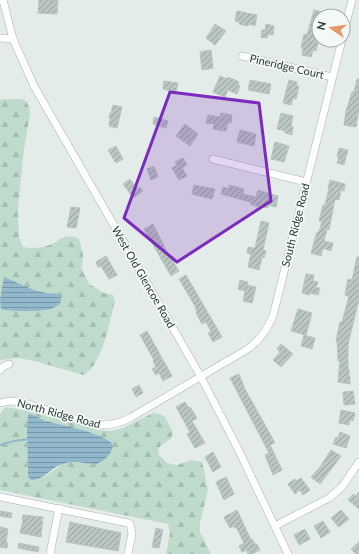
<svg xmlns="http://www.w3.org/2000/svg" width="359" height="554" font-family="Lato,sans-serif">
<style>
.forest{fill:url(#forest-firs);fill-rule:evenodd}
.water{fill:url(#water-rules)}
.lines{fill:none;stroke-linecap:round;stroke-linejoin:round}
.stream{stroke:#91b9cb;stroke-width:2}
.building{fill:url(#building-hatch);stroke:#b7c5c1}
.minor-casing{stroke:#a7b3b1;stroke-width:8}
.minor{stroke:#fff;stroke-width:7}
.marked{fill:#7b2cbf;fill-opacity:0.2;stroke:#7b2cbf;stroke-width:3;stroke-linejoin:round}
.labels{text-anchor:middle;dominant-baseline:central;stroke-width:3.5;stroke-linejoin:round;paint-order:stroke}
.street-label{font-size:11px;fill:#253b39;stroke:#f4f9f7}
</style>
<defs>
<pattern id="forest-firs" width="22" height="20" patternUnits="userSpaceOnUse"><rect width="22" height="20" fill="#bfdbcb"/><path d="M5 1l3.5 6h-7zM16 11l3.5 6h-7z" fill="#a4bdaf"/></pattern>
<pattern id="water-rules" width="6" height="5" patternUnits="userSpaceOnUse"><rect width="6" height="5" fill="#91b9cb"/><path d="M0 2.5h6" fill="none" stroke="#7698a6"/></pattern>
<pattern id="building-hatch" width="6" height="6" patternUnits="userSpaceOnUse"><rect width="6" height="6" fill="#b9c6c3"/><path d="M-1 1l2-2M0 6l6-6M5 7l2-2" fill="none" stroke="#96a29f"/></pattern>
</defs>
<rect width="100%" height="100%" fill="#e4ece9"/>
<!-- forest -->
<g class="forest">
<path d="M3 99H21L26 101 29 107 30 114 24 148 18 210 19 237 23 247C32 249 43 248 52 244 63 238 66 233 79 239L83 254 82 269 89 284 104 293 113 295 115 301C110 320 102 367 83 375L35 361 17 358 0 360V100Z"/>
<path d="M6 407 34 412 100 430 111 431 123 428 153 413 160 414 165 417 173 432 171 439 161 445 158 450 159 455 167 463 177 465 191 460 202 462 203 466 208 490 200 523V532L211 554H166L170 533 168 524 0 490V415L3 409ZM33 414C56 430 89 426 112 443L101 463 96 465 76 461 63 464 44 477 28 476 27 427 28 415Z"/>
</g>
<!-- water -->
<g class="water">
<path d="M4 277 34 290 46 293 61 294V302C59 304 56 307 53 308 44 312 11 312 1 309L0 300Z"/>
<path d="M29 414C35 414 40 419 46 421 60 425 106 433 113 445 112 454 104 461 96 465 79 462 69 459 53 469 46 474 41 480 31 480L28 476 27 427 28 415Z"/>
</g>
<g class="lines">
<!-- stream -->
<path class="stream" d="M0 445 14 441 29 439"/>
</g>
<!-- building -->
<g class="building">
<path d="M39 0H58L57 14 38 13Z"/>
<path d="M314 10 330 14V16H319V27L316 38H319L316 51 313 50 311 57 302 55 303 49 301 48 304 34 307 35Z"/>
<path d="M237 11 257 15 255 26 249 24 248 26 239 24V22L235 21Z"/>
<path d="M215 24 226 31 215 45 206 38Z"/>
<path d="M266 24 274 26 273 35 268 34 267 38 261 37 262 30H265Z"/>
<path d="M211 50 213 68 202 70 200 52Z"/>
<path d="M220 76 227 79 228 77 239 82 238 85 240 86 237 94 228 90 225 97 213 92Z"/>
<path d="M357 79H359V109L356 127 344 125 346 111 352 92H354Z"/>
<path d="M250 80 271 84 269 94 248 90Z"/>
<path d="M289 80 297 82 296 86H299L296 99 293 98 291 105 283 103Z"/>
<path d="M164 81 178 83 176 92 163 89Z"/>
<path d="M113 105 122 107 117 128 109 126 110 119 109 118 110 113H111Z"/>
<path d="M221 113 232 115 231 123H228L226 131 213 129 214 124 206 123 208 115 220 117Z"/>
<path d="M281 113 293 116 291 126 293 127 292 135 285 133V131L277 129Z"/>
<path d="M154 117 168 121 166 128 153 124Z"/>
<path d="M185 124 198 134 190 146 176 136Z"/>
<path d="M240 130 256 134 254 146 237 142Z"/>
<path d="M275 142 289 146 284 162 271 159Z"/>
<path d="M116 146 123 159 116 163 108 150Z"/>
<path d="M339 148 348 150 344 165 337 163 339 157H337Z"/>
<path d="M183 158 187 165 182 168 187 176 179 180 172 168 177 165 175 162Z"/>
<path d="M154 166 158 177 151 180 147 169Z"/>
<path d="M130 179 137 189 140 187 143 191 133 198 123 184Z"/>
<path d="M330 180 345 184 344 191 341 190 339 200 335 199 329 230 327 229 324 241 333 243 331 251 323 248 321 256 311 253 317 232H319L322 221H319L323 205H325L329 188H328Z"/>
<path d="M194 185 215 189 212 199 192 194Z"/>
<path d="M229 185 244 189 243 194 256 197 258 190 278 196 276 207 268 205V208L255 206 250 204V202L221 194 223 187 229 189Z"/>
<path d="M71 207 80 208 76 228 67 227Z"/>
<path d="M261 221 269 223 263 250 266 251 264 258 262 257 259 270 248 267 251 254 247 253 248 247 255 248Z"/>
<path d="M153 224 167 252 179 271 171 276 144 229Z"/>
<path d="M106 256 117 275 109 279 101 266 98 267 96 262Z"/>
<path d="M357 257H359V284L358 290H359V300L348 344V369H349V376L350 377V384L338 382 340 361H338L337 341H336L340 322H342L349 296 345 295 348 279 352 280Z"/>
<path d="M306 274 314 275 313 281 318 282 316 288H320L318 295 310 293 309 295 302 293Z"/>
<path d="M186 275 222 337 213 342 208 333 211 331 206 322 202 324 196 313 197 312 195 306 179 279Z"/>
<path d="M240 280 248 282 247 285 256 287 252 303 243 301 245 291 238 289Z"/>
<path d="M298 309 312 313 306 335 291 331Z"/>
<path d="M147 331 172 376 163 381 159 373 156 375 152 369 156 367 153 361 154 360 140 335Z"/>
<path d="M304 335 315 338 312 349 301 346Z"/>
<path d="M281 344 293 354 281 367 273 360 280 352 277 349Z"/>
<path d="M239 374 245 389 275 443 270 445 282 470 273 475 265 455 269 453 230 378Z"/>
<path d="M139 385 143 393 136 397 132 389Z"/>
<path d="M353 391 355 404 344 405 343 392Z"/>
<path d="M185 402 189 408 190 407 197 418 192 421 205 443 195 448 187 434 190 432 176 407Z"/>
<path d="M341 410 355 413 353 421 350 420 349 425 339 423Z"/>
<path d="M340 432 350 436 346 448 333 444 336 437 338 438Z"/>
<path d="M331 450 341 456 320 484 311 477 320 467Z"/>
<path d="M213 452 221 467 213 472 205 457Z"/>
<path d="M226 477 234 494 224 500 216 482Z"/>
<path d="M301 478 310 490 303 495 300 490 295 494 288 484 295 479 296 481Z"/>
<path d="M359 492V509L348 500 353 494 356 496Z"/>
<path d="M237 510 251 540 252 539 255 544H257L260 550 252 554H248L247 550 242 552 239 546 244 543 236 527 235 528 234 526 230 528 224 517Z"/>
<path d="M341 510 349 519 339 527 331 518Z"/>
<path d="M0 511 12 513 11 518 0 516Z"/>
<path d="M23 515 43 517 41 537 20 533 23 520H22Z"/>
<path d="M323 521 330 532 321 538 314 526Z"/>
<path d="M70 522 121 533 118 551 66 542Z"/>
<path d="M0 527 8 529 6 542 8 543 7 548 0 547Z"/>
<path d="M156 528 163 530 159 548 152 547Z"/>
<path d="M305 529 310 539 299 545 294 535Z"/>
<path d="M359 542V554H356L351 549Z"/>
<path d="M19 543 39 547 38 552 18 548Z"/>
</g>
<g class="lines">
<!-- minor casing -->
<g class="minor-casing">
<g id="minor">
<path d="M3 0 13 39 34 86 201 377 239 451 288 554"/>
<path d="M343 35 352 0"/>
<path d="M0 38 13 39"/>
<path d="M242 56 332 77"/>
<path d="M213 159 306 182"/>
<path d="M0 370 4 366 9 364"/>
<path d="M0 403 9 401 22 402 87 423C103 427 116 425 130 418L246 350C259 342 267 330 273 316L342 40"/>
<path d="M0 497 128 523 130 524 132 533 128 554"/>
<path d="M275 526 329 498 342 487 359 462"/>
<path d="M50 554 59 508"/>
</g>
</g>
<!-- minor -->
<use href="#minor" class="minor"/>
</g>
<!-- marked area -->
<path class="marked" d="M170 92 259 103 271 201 177 262 124 218Z"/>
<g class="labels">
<!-- street labels -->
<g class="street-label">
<text transform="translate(287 66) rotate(13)">Pineridge Court</text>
<text transform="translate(295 225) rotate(-76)">South Ridge Road</text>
<text transform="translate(144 277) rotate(60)">West Old Glencoe Road</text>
<text transform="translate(59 413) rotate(15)">North Ridge Road</text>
</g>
</g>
<!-- north arrow -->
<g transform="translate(331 28) rotate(283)"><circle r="19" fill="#f4f9f7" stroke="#a1adab"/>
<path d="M0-3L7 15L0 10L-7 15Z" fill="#e49b6a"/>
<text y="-6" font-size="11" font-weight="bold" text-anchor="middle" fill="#253b39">N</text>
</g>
</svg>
